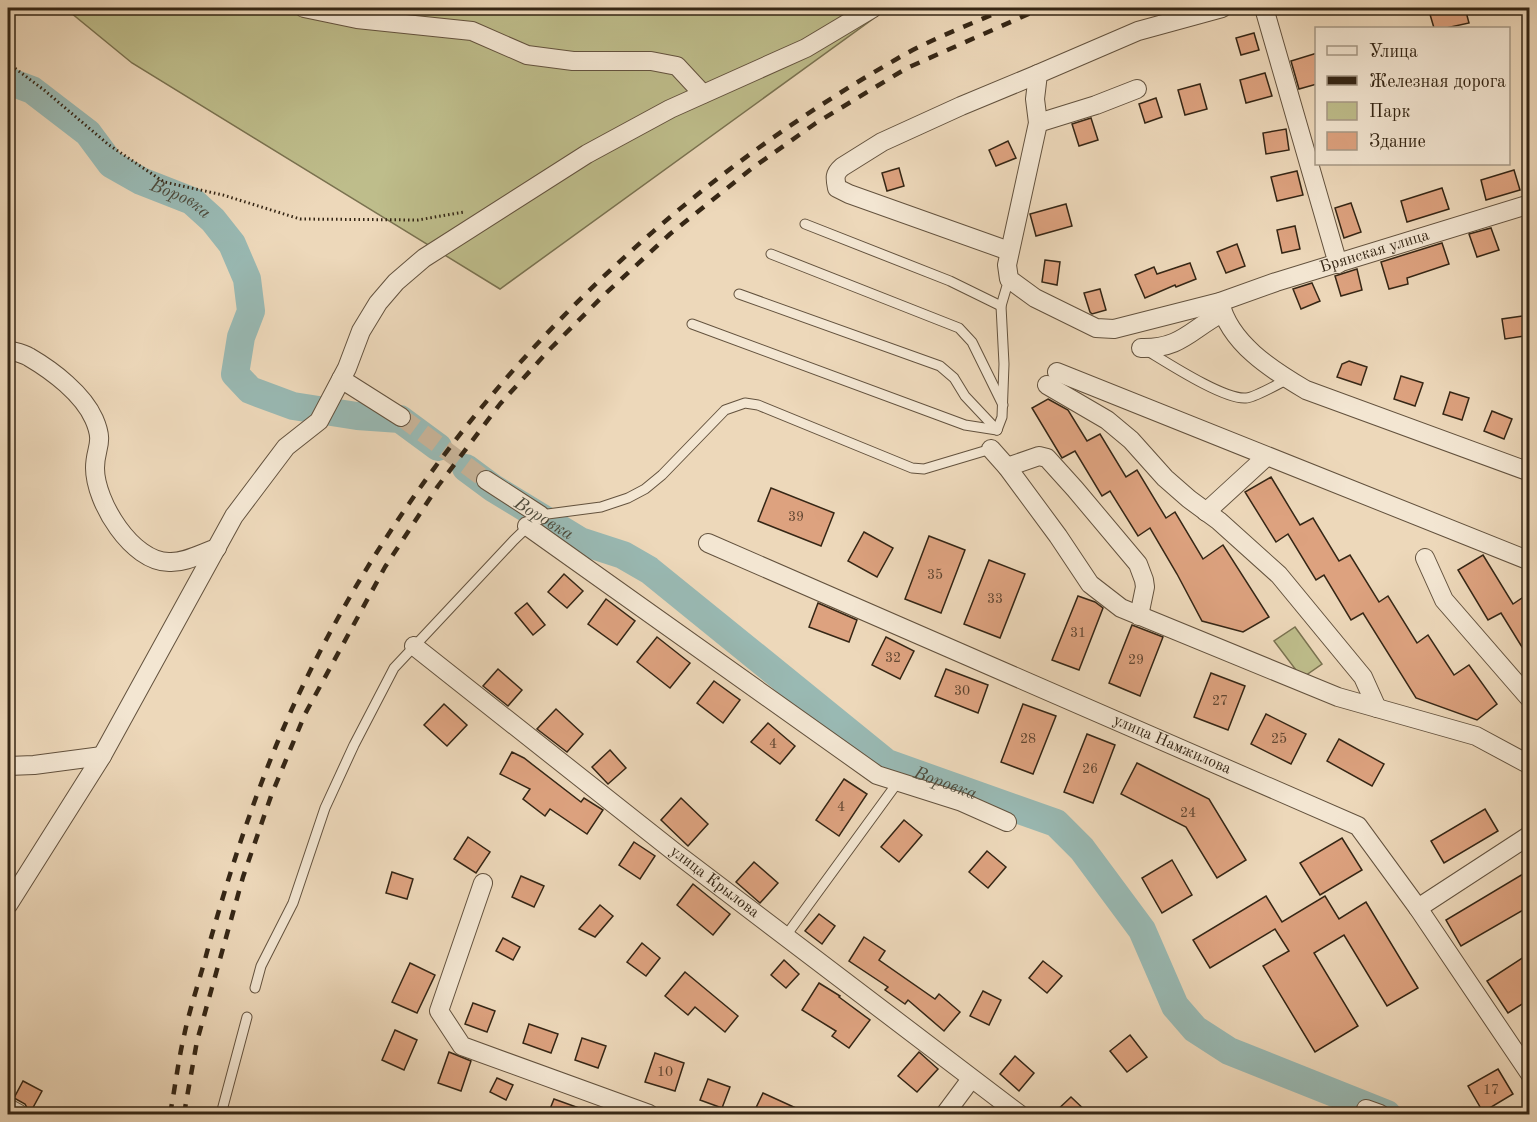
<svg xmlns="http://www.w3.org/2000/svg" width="1537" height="1122" font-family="'Old Standard TT',serif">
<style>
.green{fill:#bebd8b;stroke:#7a7250;stroke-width:1.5}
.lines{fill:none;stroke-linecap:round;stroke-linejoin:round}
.river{stroke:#99b9b3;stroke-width:28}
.building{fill:#dda27f;stroke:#352615;stroke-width:1.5}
.minor-tunnel{stroke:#c8b499;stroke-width:18;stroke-dasharray:18 9;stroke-linecap:butt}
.service-casing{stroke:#63523e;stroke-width:11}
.minor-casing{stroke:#63523e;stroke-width:20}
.path{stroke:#352615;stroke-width:3;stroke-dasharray:1.5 3;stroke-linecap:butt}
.service{stroke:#f3e6d2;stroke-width:9}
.minor{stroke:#f3e6d2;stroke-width:18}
.rail{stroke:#352615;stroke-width:4.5;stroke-dasharray:10 10;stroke-linecap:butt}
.labels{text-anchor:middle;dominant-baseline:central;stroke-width:5;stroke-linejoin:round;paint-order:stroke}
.number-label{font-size:14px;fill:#5f4530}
.street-label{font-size:16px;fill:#352615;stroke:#f3e6d2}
.water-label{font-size:18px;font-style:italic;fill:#4e4b3c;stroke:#f3e6d2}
</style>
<rect width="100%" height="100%" fill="#edd8ba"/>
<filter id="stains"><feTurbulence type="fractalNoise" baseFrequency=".00333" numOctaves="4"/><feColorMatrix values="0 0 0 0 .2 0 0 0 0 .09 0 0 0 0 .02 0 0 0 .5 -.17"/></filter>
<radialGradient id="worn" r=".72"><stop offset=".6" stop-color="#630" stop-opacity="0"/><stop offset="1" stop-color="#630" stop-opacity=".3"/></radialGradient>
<!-- green -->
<g class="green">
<path d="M65 8H888L500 289 132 63Z"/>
<path d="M1295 627 1322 664 1302 678 1274 641Z"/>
</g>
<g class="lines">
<!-- river -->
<g class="river">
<path id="s1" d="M8 81 32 90 88 133 111 164 141 181 192 201 213 220 232 244 247 279 251 311 241 337 235 374 250 390 293 406 357 416 400 419 438 447"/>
<path id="s2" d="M466 468 493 488 580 541 623 555 649 570 887 763 1056 823 1082 849 1142 930 1175 1006 1195 1029 1229 1051 1387 1114"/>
</g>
</g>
<!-- building -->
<g class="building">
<path d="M1443 8H1465L1469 23 1446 28H1434L1429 11Z"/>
<path d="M1254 33 1259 50 1241 55 1236 38Z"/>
<path d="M1317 53V84L1299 89 1291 61Z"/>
<path d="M1265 73 1272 96 1246 103 1240 80Z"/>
<path d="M1200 84 1207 109 1185 115 1178 90Z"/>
<path d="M1156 98 1162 117 1145 123 1139 104Z"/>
<path d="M1091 118 1098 140 1079 146 1072 124Z"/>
<path d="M1286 129 1289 150 1266 154 1263 133Z"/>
<path d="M1008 141 1016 158 996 166 989 150Z"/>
<path d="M899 168 904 186 887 191 882 173Z"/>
<path d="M1514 170 1520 190 1486 200 1481 180Z"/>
<path d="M1297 171 1303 195 1277 201 1271 177Z"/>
<path d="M1442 188 1449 209 1407 222 1401 201Z"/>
<path d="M1351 203 1361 232 1344 238 1335 208Z"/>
<path d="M1066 204 1072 226 1036 236 1030 214Z"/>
<path d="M1295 226 1300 249 1282 253 1277 230Z"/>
<path d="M1491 228 1499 250 1477 257 1469 234Z"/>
<path d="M1442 243 1449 264 1407 278 1408 284 1389 289 1381 262Z"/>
<path d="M1237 244 1245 266 1226 273 1217 252Z"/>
<path d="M1045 260 1060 262 1057 285 1042 282Z"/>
<path d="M1190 263 1196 279 1176 287 1175 285 1145 298 1135 275 1154 267 1157 274Z"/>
<path d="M1357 269 1362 290 1341 296 1335 276Z"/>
<path d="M1312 283 1320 301 1301 309 1293 289Z"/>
<path d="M1100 289 1106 310 1092 314 1090 312 1084 293Z"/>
<path d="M1530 315V335L1505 339 1502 319Z"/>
<path d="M1349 361 1367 367 1361 385 1337 377 1342 364Z"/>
<path d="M1401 376 1423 383 1415 406 1394 399Z"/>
<path d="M1450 392 1469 398 1462 420 1443 414Z"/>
<path d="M1048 399 1068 410 1087 441 1100 434 1126 477 1137 470 1166 518 1175 512 1203 559 1223 545 1269 617 1243 632 1202 621 1177 574 1150 528 1138 536 1110 491 1102 496 1075 451 1062 458 1032 408Z"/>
<path d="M1492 411 1512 419 1504 439 1484 431Z"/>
<path d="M1271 477 1300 525 1313 518 1339 561 1350 555 1379 602 1388 596 1417 643 1428 635 1454 675 1469 665 1497 704 1477 720 1416 698 1363 613 1351 620 1324 575 1316 580 1288 534 1276 542 1245 492Z"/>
<path d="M771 488 834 513 821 546 758 521Z"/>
<path d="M864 532 893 548 877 577 848 561Z"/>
<path d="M929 536 965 550 941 613 905 599Z"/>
<path d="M1483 555 1513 604 1525 596 1530 603V660L1501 613 1488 620 1458 570Z"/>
<path d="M989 560 1025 574 1000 638 964 624Z"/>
<path d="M564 574 583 591 567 608 548 592Z"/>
<path d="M1078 596 1095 602 1103 608 1079 670 1052 660Z"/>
<path d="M606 599 635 621 617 645 588 624Z"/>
<path d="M527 603 545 625 533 635 515 613Z"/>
<path d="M818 603 857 620 849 642 809 627Z"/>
<path d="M1132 625 1163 637 1140 696 1109 683Z"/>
<path d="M657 637 690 663 670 688 637 662Z"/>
<path d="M886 637 914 651 900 679 872 665Z"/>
<path d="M498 669 522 690 508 706 483 686Z"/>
<path d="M946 669 988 685 978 713 935 696Z"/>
<path d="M1211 673 1245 686 1228 730 1194 717Z"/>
<path d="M714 681 740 700 723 723 697 703Z"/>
<path d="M444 704 467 725 447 746 424 725Z"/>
<path d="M1023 704 1056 716 1033 774 1001 762Z"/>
<path d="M556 709 583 734 567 752 537 729Z"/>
<path d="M1266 714 1306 734 1291 764 1251 744Z"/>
<path d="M768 723 795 746 780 764 751 742Z"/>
<path d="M1087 734 1115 745 1093 803 1064 792Z"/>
<path d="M1339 739 1384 764 1372 786 1327 761Z"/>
<path d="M610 750 626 768 608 784 592 767Z"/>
<path d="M512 752 524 758 581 802 584 798 603 810 587 834 550 809 545 816 523 799 530 789 500 774Z"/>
<path d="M1137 763 1209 799 1246 860 1217 878 1186 827 1121 794Z"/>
<path d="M844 779 867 794 839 836 816 820Z"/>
<path d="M681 798 708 824 688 846 661 820Z"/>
<path d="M1485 809 1498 831 1444 863 1431 841Z"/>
<path d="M904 820 922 835 899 862 881 847Z"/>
<path d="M468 837 490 852 476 873 454 859Z"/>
<path d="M1342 838 1362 870 1320 895 1300 863Z"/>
<path d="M634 842 655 856 640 879 619 865Z"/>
<path d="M987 851 1006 867 988 888 969 872Z"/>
<path d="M1172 860 1192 895 1162 913 1142 878Z"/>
<path d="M754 862 778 883 760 903 736 882Z"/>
<path d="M392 872 413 879 407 899 386 893Z"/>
<path d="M1523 874 1530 885V906L1461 946 1446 920Z"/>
<path d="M521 876 544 886 534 907 512 897Z"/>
<path d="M693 884 730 914 713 935 677 905Z"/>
<path d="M1266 896 1282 922 1325 896 1339 919 1366 902 1418 988 1387 1006 1344 935 1314 953 1358 1026 1315 1052 1263 966 1289 951 1275 929 1210 968 1193 940Z"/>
<path d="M600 905 613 916 595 937 579 929Z"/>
<path d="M819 914 835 926 822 944 805 931Z"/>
<path d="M864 937 885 951 879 960 935 999 939 994 960 1012 944 1031 908 1000 905 1004 885 990 888 987 849 961Z"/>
<path d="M503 938 520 947 513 960 496 951Z"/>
<path d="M642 943 660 958 646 976 627 962Z"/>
<path d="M1530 953V999L1508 1013 1487 981Z"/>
<path d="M784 960 799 974 786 988 771 975Z"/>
<path d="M1043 961 1062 976 1047 993 1029 978Z"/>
<path d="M410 963 435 975 417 1013 392 1002Z"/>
<path d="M685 972 738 1016 725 1032 695 1007 688 1015 665 996Z"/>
<path d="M819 983 840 996 839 997 870 1020 849 1048 832 1036 836 1031 802 1010Z"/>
<path d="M983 991 1001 1000 989 1025 970 1016Z"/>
<path d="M473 1003 495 1011 487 1032 465 1024Z"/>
<path d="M529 1024 558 1034 551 1053 523 1043Z"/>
<path d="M395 1030 417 1040 404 1070 382 1060Z"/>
<path d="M1130 1035 1147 1057 1127 1072 1110 1051Z"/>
<path d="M582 1038 606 1046 598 1068 575 1060Z"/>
<path d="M449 1052 471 1061 461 1091 438 1083Z"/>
<path d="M919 1052 938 1069 917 1092 898 1076Z"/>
<path d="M655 1053 684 1063 675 1091 645 1082Z"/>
<path d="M1015 1056 1034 1073 1019 1091 1000 1074Z"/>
<path d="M1498 1069 1513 1094 1483 1112 1468 1086Z"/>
<path d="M497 1078 513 1085 506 1100 490 1092Z"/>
<path d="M708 1079 730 1087 722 1108 700 1100Z"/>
<path d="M23 1081 42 1091 30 1113 25 1104 14 1098Z"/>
<path d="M763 1093 809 1114H753Z"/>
<path d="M1071 1097 1089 1114H1053Z"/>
<path d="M554 1099 593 1113V1114H548Z"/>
</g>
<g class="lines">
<!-- minor-tunnel -->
<path class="minor-tunnel" d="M401 417 486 480"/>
<!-- service casing -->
<g class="service-casing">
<g id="service">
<path d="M805 224 950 281 1001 306"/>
<path d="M771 254 959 328 972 342 1003 405"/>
<path d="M739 294 940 366 954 378 965 396 997 430"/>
<path d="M692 324 965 425 997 430"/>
<path d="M1146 350C1166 362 1224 400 1246 398 1254 398 1280 383 1288 379"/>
<path d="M997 430 1002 417 1004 364 1001 306 1009 279"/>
<path d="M785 937 898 782"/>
<path d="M255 988 261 966 293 903 325 808 354 745 394 668 514 540 540 515 601 507 628 498 645 489 662 475 725 410 745 403 758 405 912 468 924 469 991 449"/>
<path d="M221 1114 247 1017"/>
</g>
</g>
<!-- minor casing -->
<g class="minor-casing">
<g id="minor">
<path d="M304 8 357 19 472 31 527 55 573 61H651L677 66 703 94"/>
<path id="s3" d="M1222 8 1138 31 1038 74 1035 99 1038 123 1007 265 1009 279 1035 298 1096 328 1114 329 1220 302 1276 282 1530 204"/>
<path d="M1264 8 1338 264"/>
<path d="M1038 123 1096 105 1137 89"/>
<path d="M1009 251 849 194 837 188C835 178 834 174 842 167L882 142 961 106 1038 74"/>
<path d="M1220 302C1229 343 1272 370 1306 390L1530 472"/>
<path d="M1141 348C1181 349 1190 330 1222 313"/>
<path d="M8 350C15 352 23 353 29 357 53 371 83 394 94 419 105 444 95 447 95 468 95 502 132 562 169 562 185 563 202 553 217 548"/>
<path d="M1057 372 1530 561"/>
<path d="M341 379 401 417"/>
<path d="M1047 385 1107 420 1131 440 1165 478 1189 499 1219 521 1279 575 1363 677 1377 708"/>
<path d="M991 449 1007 467 1058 536 1090 584 1121 608 1338 697 1476 736 1530 765"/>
<path d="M1007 467 1039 456 1047 458 1075 489 1138 564 1144 580 1145 587 1139 616"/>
<path d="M486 480 540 515"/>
<path d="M1206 512 1266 457"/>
<path d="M527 526 877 775 962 802 1007 822"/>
<path id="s4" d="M708 543 1358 826 1418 908 1530 1074"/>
<path d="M1425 558 1444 600 1530 699"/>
<path id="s5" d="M414 646 677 854 1019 1114"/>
<path d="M8 766 34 765 102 756"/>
<path d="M483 883 439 1011 462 1046 649 1114"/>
<path d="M8 905 102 756 234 516 286 447 319 421 347 368 361 331 378 303 396 282 424 258 587 154 670 109 806 48 873 8"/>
<path d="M1418 908 1530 835"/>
<path d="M8 1108 19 1114"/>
<path d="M1366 1109 1380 1114"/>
<path d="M945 1114 971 1079"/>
</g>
</g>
<!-- path -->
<path class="path" d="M8 63 44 90 109 145 164 182 223 195 300 219 418 220 464 212"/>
<!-- service -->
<use href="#service" class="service"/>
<!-- minor -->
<use href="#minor" class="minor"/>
<!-- rail -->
<g class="rail">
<path d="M170 1114C175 1088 178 1062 184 1036 190 1007 200 979 207 952 230 870 256 789 291 711 416 437 634 209 895 60 930 39 970 25 1007 8"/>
<path d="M184 1114 197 1041 243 877 271 796 305 714 385 567 438 486 500 404 550 349 604 295 670 234 751 169 816 123 907 68 1042 8"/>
</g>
</g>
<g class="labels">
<!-- number labels -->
<g class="number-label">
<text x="796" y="517">39</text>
<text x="935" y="575">35</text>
<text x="995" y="599">33</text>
<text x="1078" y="633">31</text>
<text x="893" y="658">32</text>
<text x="1136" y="660">29</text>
<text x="962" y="691">30</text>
<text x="1220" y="701">27</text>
<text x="1028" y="739">28</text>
<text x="1279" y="739">25</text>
<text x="773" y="744">4</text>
<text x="1090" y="769">26</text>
<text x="841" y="807">4</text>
<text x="1188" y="813">24</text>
<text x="665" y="1072">10</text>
<text x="1491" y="1090">17</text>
</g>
<!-- street labels -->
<g class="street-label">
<text stroke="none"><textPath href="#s3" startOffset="795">Брянская улица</textPath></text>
<text stroke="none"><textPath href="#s4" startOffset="506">улица Намжилова</textPath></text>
<text stroke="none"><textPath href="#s5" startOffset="382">улица Крылова</textPath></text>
</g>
<!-- water labels -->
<g class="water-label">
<text stroke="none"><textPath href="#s1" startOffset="213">Воровка</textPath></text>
<text stroke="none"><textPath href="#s2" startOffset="93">Воровка</textPath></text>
<text stroke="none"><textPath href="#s2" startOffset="579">Воровка</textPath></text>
</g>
</g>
<!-- margin -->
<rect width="1537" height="1122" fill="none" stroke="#edd8ba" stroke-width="30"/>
<rect x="9" y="9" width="1519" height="1104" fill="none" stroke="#352615" stroke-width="3"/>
<rect x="15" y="15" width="1507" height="1092" fill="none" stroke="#352615" stroke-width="1.5"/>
<!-- legend -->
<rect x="1315" y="27" width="195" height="138" fill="#f3e6d2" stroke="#a79986" stroke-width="1.5"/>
<rect x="1327" y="46" width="30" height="9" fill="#f3e6d2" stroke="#a79986" stroke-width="1.5"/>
<text x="1369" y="57" font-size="18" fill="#352615">Улица</text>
<rect x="1327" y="76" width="30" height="9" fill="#352615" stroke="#a79986" stroke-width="1.5"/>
<text x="1369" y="87" font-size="18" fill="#352615">Железная дорога</text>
<rect x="1327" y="102" width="30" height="18" fill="#bebd8b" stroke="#a79986" stroke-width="1.5"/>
<text x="1369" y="117" font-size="18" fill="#352615">Парк</text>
<rect x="1327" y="132" width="30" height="18" fill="#dda27f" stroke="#a79986" stroke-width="1.5"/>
<text x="1369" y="147" font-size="18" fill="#352615">Здание</text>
<rect width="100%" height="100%" filter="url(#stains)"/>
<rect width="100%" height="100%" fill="url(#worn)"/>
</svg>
